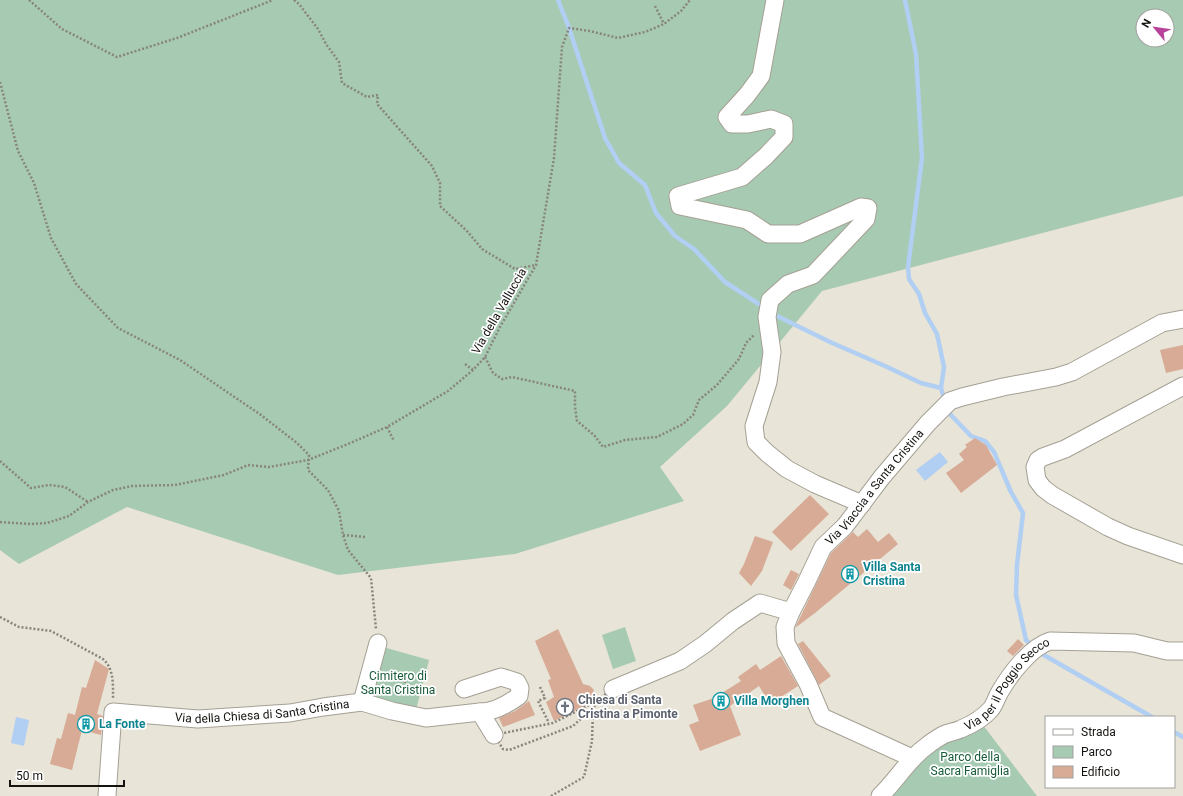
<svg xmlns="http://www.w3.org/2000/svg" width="1183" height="796" font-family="Roboto,sans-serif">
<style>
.green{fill:#a7cab3;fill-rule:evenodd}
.water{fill:#b1cef3}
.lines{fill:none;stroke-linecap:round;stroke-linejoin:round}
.stream{stroke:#b1cef3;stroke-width:4.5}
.building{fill:#d7ab95}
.minor-casing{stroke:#a5a094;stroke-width:19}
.path{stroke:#88857c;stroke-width:2.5;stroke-dasharray:2 2;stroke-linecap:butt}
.minor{stroke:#fff;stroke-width:17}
.labels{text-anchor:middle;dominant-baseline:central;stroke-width:3.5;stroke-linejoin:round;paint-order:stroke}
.street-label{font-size:12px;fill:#15130f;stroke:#fff}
.culture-label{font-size:12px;font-weight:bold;fill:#0d838f;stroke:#fff;text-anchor:start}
.park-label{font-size:12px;fill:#165b38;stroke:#fff}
.worship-label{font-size:12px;font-weight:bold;fill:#5b616d;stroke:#fff;text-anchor:start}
</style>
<rect width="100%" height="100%" fill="#e8e4d7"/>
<!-- green -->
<g class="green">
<path d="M0 0H1183V196L822 291 727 406 660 467 684 501 515 554 338 575 127 507 19 564 0 550ZM1143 16H1167V40H1143Z"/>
<path d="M625 627 636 661 613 669 602 635Z"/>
<path d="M383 647 429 660 415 714 368 700Z"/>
<path d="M983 725 1037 796H883L941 741Z"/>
</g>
<!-- water -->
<g class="water">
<path d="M940 452 948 462 925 481 916 470Z"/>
<path d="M16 717 29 720 24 746 11 743Z"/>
</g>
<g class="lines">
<!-- stream -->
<g class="stream">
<path d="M558 0 569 28 605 138 619 163 645 185 656 213 675 236 694 249 725 282 765 308"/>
<path d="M905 0 916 54 922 158 908 267 909 279 919 294 925 313 937 334 944 367 941 388 945 402"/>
<path d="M771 313 830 342 885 366 921 383 941 388"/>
<path d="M947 409 948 412 971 436 985 441 994 452 1011 492 1023 513 1017 565 1016 595 1026 640 1042 654 1152 717"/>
<path d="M1174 732 1183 737"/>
</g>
</g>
<!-- building -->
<g class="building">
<path d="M1183 345V369L1166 373 1160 350Z"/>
<path d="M975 438 986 445 997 465 961 493 946 473 964 460 959 454 967 447 965 445Z"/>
<path d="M810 495 829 514 791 551 772 532Z"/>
<path d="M867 529 878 542 889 533 898 544 815 613 795 628 831 553 853 532 858 537Z"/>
<path d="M755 536 773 542 762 571 751 586 739 573 744 564Z"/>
<path d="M791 570 799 574 791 590 783 585Z"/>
<path d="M558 629 583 684 590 686 594 690 592 695 595 701 554 721 546 702 554 697 548 680 551 679 535 641Z"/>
<path d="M1018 639 1024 645 1013 656 1007 651Z"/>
<path d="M803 641 831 676 819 685 798 644Z"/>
<path d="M781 656 798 686 770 704 759 686 730 706 741 735 700 751 689 725 699 721 693 705 714 698 741 681 738 677 756 664 760 670Z"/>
<path d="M95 660 109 669 97 714 103 716 101 735 82 730 72 770 50 764 57 738 61 739 68 713 75 715 82 687 86 688Z"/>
<path d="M529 701 535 715 503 727 499 718 515 711Z"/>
</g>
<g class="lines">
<!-- minor casing -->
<g class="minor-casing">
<g id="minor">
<path d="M775 0 761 76 747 95 727 117 732 124H748L771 119 784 124V137L766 156 742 177 678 196 680 206 747 220 768 234H800L861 207 868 208 866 219 813 275 788 284 770 300 767 317 772 352 768 382 754 426 756 442 767 453 787 469 815 484 862 504"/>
<path d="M1183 386 1065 449 1043 457 1038 460 1035 467 1037 480 1043 488 1052 495 1108 527 1128 536 1183 555"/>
<path d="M464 689 501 677 517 682 520 688 519 696C508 704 494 712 480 712"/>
<path d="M613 689 680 661 705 644 733 621 760 603 791 612"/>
<path d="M362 702 378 643"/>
<path id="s1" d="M912 758 822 717 808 684 786 643 785 627 791 612 806 583 823 547 845 526 882 477 928 423 950 401 962 397 1003 387 1056 377 1072 372 1162 323 1183 319"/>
<path id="s2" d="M107 796 113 712 198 719 290 713 323 707 362 702 392 711 426 718 480 712 494 735"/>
<path id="s3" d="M880 796C897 780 908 759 928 745 933 741 938 738 943 735 949 732 955 732 961 729 971 725 983 718 991 709 995 704 997 696 1001 690 1011 673 1031 647 1050 641L1134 643 1167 651H1183"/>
</g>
</g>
<!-- path -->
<g class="path">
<path d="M29 0 62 29 117 57 177 38 273 0"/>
<path d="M294 0 299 4 318 29 326 44 339 62 342 83 367 97 378 95 377 104 432 166 440 183V206L467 231 482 249 515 269 536 265"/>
<path d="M655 6 664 24"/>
<path d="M0 82 18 151 34 183 51 238 76 284 118 328 180 360 261 415 297 443 309 455 308 470 328 490 339 511 343 535 348 550 371 578 376 629"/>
<path d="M485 357 493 373 502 379 512 377 575 391V407L577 421 594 435 603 447 625 440 657 437 683 424 693 415 699 400 717 385 739 359 746 343 754 335"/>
<path d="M465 364 473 370"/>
<path d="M387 427 394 441"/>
<path d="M0 461 31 488 49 485 65 487 88 502"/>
<path d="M0 522 31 524 47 523 69 516 88 502 113 490 132 486 175 485 224 475 248 465 269 467 308 460 348 444 387 427 448 391 473 370 485 357 500 327 536 265 554 158 562 47 569 28 590 31 618 38 645 32 664 24 681 11 690 0"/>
<path d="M343 535 366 537"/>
<path d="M0 617 19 627 51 631 103 659C114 669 113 684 113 698"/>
<path d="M385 676 406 682"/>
<path d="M540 687 545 698 538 701 549 723"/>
<path d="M613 689 573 726 509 750 503 749 494 735 553 723 595 702Z"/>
<path d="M551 796 584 777 592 741 593 709"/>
</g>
<!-- minor -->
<use href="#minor" class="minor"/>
</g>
<!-- icons -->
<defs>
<g id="building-ring" transform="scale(0.9)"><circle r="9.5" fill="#fff" stroke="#0f9aa8" stroke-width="1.5"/><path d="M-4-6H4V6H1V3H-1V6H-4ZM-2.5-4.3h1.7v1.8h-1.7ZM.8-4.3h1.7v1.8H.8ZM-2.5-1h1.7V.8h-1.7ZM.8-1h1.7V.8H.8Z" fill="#0f9aa8"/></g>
<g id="church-ring" transform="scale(0.9)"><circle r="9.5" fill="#fff" stroke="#6b7280" stroke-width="1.5"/><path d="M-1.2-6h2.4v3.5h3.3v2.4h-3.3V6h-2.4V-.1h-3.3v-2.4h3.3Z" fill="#6b7280"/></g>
</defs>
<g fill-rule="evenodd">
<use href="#building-ring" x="850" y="574"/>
<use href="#building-ring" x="721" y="701"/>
<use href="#church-ring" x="565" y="707"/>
<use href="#building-ring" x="86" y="724"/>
</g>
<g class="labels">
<!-- street labels -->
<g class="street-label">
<text transform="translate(499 311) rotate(-60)">Via della Valluccia</text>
<text stroke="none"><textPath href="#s1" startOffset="365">Via Viaccia a Santa Cristina</textPath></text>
<text stroke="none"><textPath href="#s3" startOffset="173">Via per il Poggio Secco</textPath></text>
<text stroke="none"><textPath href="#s2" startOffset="234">Via della Chiesa di Santa Cristina</textPath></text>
</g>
<!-- culture labels -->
<g class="culture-label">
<text x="863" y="567">Villa Santa<tspan x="863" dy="14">Cristina</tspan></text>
<text x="734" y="701">Villa Morghen</text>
<text x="99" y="724">La Fonte</text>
</g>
<!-- park labels -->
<g class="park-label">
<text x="398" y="676">Cimitero di<tspan x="398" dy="14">Santa Cristina</tspan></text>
<text x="970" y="757">Parco della<tspan x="970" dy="14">Sacra Famiglia</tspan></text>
</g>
<!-- worship labels -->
<g class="worship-label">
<text x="578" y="700">Chiesa di Santa<tspan x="578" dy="14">Cristina a Pimonte</tspan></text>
</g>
</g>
<!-- legend -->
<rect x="1045" y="716" width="130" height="72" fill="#ffffff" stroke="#a1a19f"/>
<rect x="1053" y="729" width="20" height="6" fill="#ffffff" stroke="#a1a19f"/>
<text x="1081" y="736" font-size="12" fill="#15130f">Strada</text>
<rect x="1053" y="746" width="20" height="12" fill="#a7cab3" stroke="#a1a19f"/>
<text x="1081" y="756" font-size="12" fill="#15130f">Parco</text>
<rect x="1053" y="766" width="20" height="12" fill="#d7ab95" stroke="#a1a19f"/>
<text x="1081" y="776" font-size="12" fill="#15130f">Edificio</text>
<!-- north arrow -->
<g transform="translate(1155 28) rotate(299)"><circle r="19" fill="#ffffff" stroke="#a1a19f"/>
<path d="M0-3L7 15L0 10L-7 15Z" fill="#b8439a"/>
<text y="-6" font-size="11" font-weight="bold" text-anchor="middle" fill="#15130f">N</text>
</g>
<!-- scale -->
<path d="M10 780v6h114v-6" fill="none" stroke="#15130f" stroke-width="2"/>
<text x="16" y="780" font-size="12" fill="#15130f" stroke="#ffffff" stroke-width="3" paint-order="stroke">50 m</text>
</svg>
